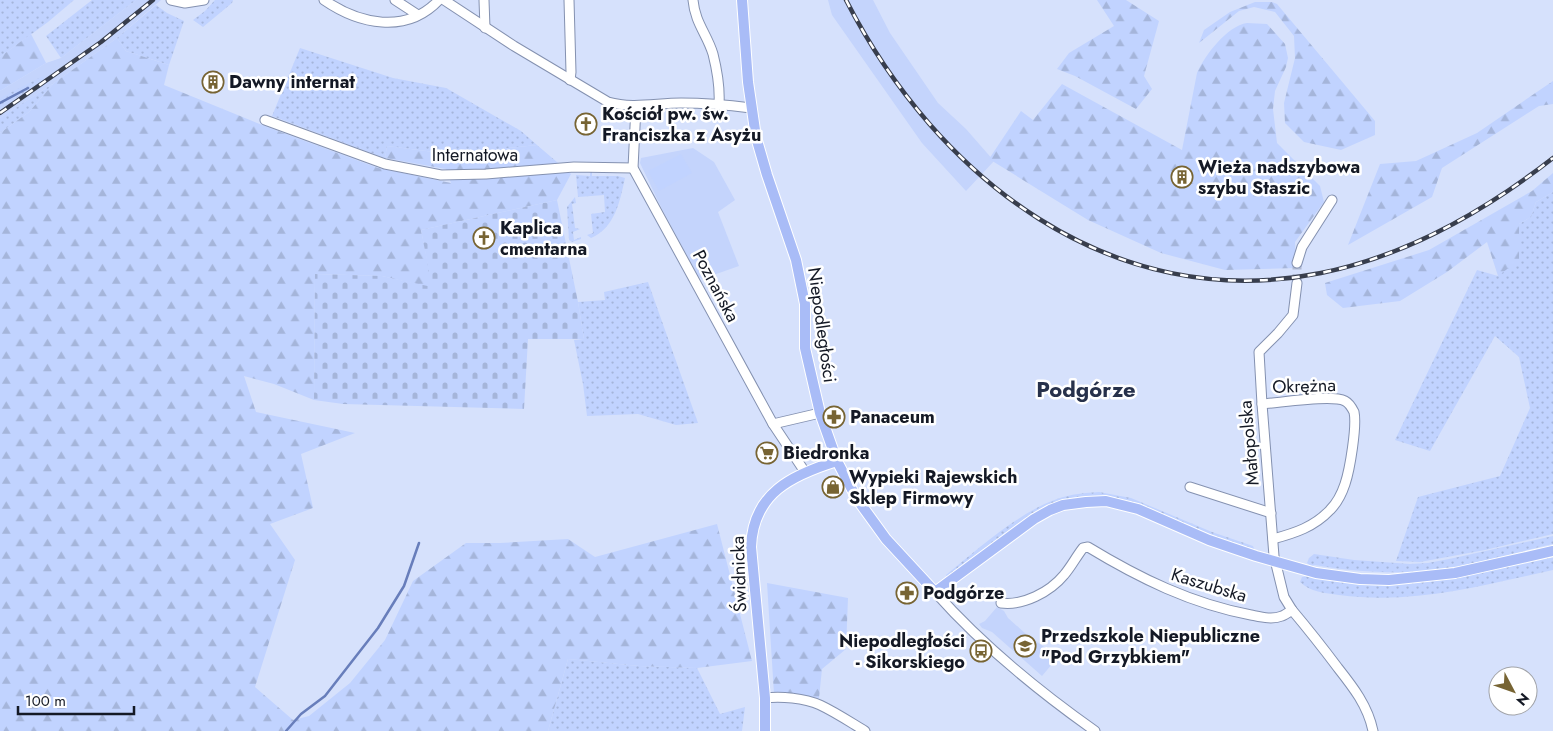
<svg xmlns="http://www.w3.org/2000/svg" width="1553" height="731" font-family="Jost,sans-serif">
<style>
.built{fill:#c4d4fc}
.grass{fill:url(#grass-dots)}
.forest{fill:url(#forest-firs)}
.cemetery{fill:url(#cemetery-stones)}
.park{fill:#c1d3ff}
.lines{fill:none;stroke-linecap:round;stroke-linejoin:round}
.stream{stroke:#687ebb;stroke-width:2.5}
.minor-tunnel{stroke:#afb9d1;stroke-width:9;stroke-dasharray:9 4.5;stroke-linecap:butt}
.minor-casing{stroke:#8491b0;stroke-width:11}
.major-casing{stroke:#fff;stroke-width:12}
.minor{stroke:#fff;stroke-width:9}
.major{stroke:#a9bcf7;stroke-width:10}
.rail-casing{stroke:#383e4d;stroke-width:4.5}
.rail{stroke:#fff;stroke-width:2.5;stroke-dasharray:8;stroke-linecap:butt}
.labels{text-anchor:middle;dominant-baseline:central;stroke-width:5;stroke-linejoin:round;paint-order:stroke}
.poi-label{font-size:18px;font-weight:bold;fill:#141925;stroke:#fff;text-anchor:start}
.street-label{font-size:18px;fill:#141925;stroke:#fff}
.district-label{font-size:22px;font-weight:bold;fill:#27314b;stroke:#fff}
</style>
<defs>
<pattern id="grass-dots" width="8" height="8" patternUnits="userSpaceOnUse" patternTransform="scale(1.25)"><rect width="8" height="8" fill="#c1d3ff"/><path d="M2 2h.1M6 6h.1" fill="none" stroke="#a5b5da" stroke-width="1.8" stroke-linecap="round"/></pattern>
<pattern id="forest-firs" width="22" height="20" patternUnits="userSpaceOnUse" patternTransform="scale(1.25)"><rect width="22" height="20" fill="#c1d3ff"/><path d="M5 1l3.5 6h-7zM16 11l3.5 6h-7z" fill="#a5b5da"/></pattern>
<pattern id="cemetery-stones" width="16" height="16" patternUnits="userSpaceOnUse" patternTransform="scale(1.25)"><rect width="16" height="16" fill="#c1d3ff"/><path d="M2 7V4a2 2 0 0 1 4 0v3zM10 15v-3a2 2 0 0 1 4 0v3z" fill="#a5b5da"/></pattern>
</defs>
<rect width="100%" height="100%" fill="#d6e1fc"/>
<!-- built -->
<g class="built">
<path d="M136 0H161L117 38 54 83 0 118V91L46 63 61 58Z"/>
<path d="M828 0H873L890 33 938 103 966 129 994 161 966 191 922 143 832 15Z"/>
<path d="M693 148 714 162 735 200 718 212 739 266 702 279 698 276 662 209 640 163 641 158Z"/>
<path d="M997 607 1004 611 1008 618 1026 634 1058 657 1042 676 992 632 982 628 979 624 985 621Z"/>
</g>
<!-- grass -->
<g class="grass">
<path d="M0 0H74L48 22 0 57Z"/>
<path d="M92 0H136L61 58 46 36Z"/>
<path d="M215 0H233L232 3 203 27 193 20 205 11Z"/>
<path d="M156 5 167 13 184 21 169 65 126 51 117 38Z"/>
<path d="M300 48 393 78 446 88 521 131 537 145 450 154 387 146 385 158 272 116Z"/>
<path d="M43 76 44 80 0 108V98Z"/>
<path d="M54 83 29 112 0 133V118Z"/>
<path d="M592 171V176H618L625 178C620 201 615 228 591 238L587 235 593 233 591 214 605 212 604 195 578 197 576 175 590 176V172Z"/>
<path d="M1553 192V534L1485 550 1420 562 1396 561 1418 497 1500 476 1530 408 1519 357 1495 336 1430 451 1395 440 1477 270 1498 276 1519 224 1531 217 1536 202Z"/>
<path d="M575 197 576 203 572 204 575 228 580 229 573 232 574 240 581 237V239L572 242 569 240 567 207Z"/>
<path d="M648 282 698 423 676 425 638 414 587 416 583 384 574 340 584 339 578 302 605 300 604 292Z"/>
<path d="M1099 492 1131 498 1212 532 1253 546 1255 551C1231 542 1207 534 1184 524 1134 502 1098 482 1043 508 1028 515 1015 526 1002 536 984 550 966 563 947 577L946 575C977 550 1019 512 1057 499 1071 494 1085 493 1099 492Z"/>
<path d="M1553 536V544C1508 554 1460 569 1414 572 1380 573 1348 571 1315 565L1311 566 1307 563 1309 558 1314 554 1354 560 1410 564 1428 563 1454 558Z"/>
<path d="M1553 555V570C1481 586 1413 605 1339 595 1325 593 1310 592 1300 582L1302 577 1307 576V574L1387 584 1412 583 1445 579Z"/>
<path d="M568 659 639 666 697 668 720 714 745 707 742 731H548Z"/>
</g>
<!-- forest -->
<g class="forest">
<path d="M1097 0H1126L1159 21 1144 76 1152 89 1136 109 1075 76 1057 69 1069 53 1114 26Z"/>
<path d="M1255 2H1272L1277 4 1375 121V135L1341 150 1304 142 1285 123 1284 103 1295 58 1294 36 1275 12 1254 7 1239 11 1199 43 1204 30 1230 12Z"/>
<path d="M1247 23 1267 24 1285 44 1288 58 1286 67 1275 91 1273 109 1277 143 1320 186 1324 202 1295 242 1296 268 1225 270 1161 253 1088 220 989 159 1021 111 1033 120 1062 84 1182 150 1197 73C1205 55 1227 26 1247 23Z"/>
<path d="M31 34 46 63 0 91V57Z"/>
<path d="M117 38 126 51 169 65 164 85 267 127 378 168 451 183 446 169 385 158 387 146 450 154 537 145 571 174 557 200 421 230 433 288 382 276 315 274 314 400 274 384 244 376 256 412 355 433 301 454 313 508 270 524 295 560 255 687 293 720 309 716 350 683 385 640 413 581 466 543H500L568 539 595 557 717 524 752 661 697 668 639 666 568 659 548 731H0V133L29 112 54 83Z"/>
<path d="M1553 81V104L1539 106 1442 168 1432 197 1348 245 1380 164 1416 161 1477 133Z"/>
<path d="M1553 173V192L1536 202 1531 217 1519 224V260L1498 276 1487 242 1447 272 1400 301 1343 308 1327 295 1325 283 1429 250 1532 191Z"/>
<path d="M767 583 848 598 846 649 822 669 819 698 774 694Z"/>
</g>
<!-- cemetery -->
<path class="cemetery" d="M557 200 578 302 584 339H528L524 409 343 404 314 400 315 274 382 276 432 287 421 230Z"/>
<!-- park -->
<path class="park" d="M681 154 692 173 659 191 648 171Z"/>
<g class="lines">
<!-- stream -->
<g class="stream">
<path d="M0 103 28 88"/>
<path d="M286 731 301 714 325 696 378 628 404 586 419 543"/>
</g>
<!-- minor-tunnel -->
<path class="minor-tunnel" d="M1297 283V263"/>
<!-- minor casing -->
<g class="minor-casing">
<g id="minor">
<path d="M171 0 185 3 204 0"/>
<path d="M324 0C359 24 406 35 439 0"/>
<path d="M395 0 418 15"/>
<path d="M444 0 514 46 608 102C633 109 656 103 681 103 705 103 728 105 751 108"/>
<path d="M484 0 485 28"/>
<path d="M569 0 571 72 570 80"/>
<path d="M693 0C695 23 707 34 713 54 717 70 720 88 719 104"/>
<path d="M636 106 633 168 773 424 805 472"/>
<path d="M265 120 385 164 441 175 486 174 574 167 633 168"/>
<path d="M1297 263 1302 247 1332 200"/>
<path d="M1262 404C1279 403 1331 394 1345 401 1349 403 1352 408 1354 412 1357 426 1350 469 1345 484 1342 493 1337 503 1330 510 1314 527 1295 533 1273 539"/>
<path d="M773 424 820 413"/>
<path d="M1190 487 1271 513"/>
<path d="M935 592C982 645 1037 690 1095 731"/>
<path d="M1001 603C1023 606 1050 592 1064 575 1071 567 1076 557 1083 548L1088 547C1139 578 1192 604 1251 615 1261 617 1272 620 1282 616 1285 615 1289 612 1292 610 1308 629 1323 648 1338 668 1353 687 1368 706 1373 731"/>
<path d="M1292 610 1284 597 1274 556 1262 404 1259 352 1278 333 1293 315 1297 283"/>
<path d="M765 698C781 696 804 698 820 705 835 712 850 722 865 731"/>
</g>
</g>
<!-- major casing -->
<g class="major-casing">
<g id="major">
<path d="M742 0 748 82 756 137 767 175 796 260 805 304V348L820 413 837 461 857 499 886 539 935 592 1034 519 1050 510 1063 505 1086 502 1106 501 1138 509 1209 540 1256 556 1316 573 1360 579 1389 580 1455 573 1553 551"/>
<path d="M765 731V698L751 547C753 493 792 475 837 461"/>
</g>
</g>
<!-- minor -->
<use href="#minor" class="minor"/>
<!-- major -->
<use href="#major" class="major"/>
<!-- rail casing -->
<g class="rail-casing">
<g id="rail">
<path d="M846 0C937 178 1112 315 1321 273 1406 256 1485 211 1553 158"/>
<path d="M0 113 101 42 153 0"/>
</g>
</g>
<!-- rail -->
<use href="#rail" class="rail"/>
</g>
<!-- icons -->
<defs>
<g id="building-ring" transform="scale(1.125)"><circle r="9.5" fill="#fff" stroke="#776433" stroke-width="1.5"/><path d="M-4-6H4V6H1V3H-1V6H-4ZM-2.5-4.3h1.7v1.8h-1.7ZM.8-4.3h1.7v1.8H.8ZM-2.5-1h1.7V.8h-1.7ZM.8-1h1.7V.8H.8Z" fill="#776433"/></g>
<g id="church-ring" transform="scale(1.125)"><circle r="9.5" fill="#fff" stroke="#776433" stroke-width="1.5"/><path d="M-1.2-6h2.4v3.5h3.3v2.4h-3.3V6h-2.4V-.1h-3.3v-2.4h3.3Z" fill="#776433"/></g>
<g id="pharmacy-ring" transform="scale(1.125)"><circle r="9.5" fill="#fff" stroke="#776433" stroke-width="1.5"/><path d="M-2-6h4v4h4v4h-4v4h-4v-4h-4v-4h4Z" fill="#776433"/></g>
<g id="supermarket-ring" transform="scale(1.125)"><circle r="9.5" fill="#fff" stroke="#776433" stroke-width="1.5"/><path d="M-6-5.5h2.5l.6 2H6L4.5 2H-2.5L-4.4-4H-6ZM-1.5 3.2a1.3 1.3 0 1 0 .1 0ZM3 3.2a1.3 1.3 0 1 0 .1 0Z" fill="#776433"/></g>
<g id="shop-ring" transform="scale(1.125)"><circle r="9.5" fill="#fff" stroke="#776433" stroke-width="1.5"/><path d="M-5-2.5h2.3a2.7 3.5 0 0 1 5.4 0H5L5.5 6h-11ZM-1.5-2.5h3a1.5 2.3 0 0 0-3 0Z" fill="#776433"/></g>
<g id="school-ring" transform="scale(1.125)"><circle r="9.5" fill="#fff" stroke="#776433" stroke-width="1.5"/><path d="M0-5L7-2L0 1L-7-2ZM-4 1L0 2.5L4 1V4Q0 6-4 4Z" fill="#776433"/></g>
<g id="bus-ring" transform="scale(1.125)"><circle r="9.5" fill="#fff" stroke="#776433" stroke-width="1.5"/><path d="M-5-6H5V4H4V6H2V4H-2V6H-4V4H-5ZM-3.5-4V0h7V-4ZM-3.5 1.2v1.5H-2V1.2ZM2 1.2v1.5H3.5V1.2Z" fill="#776433"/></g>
</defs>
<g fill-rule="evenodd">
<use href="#building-ring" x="213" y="82"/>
<use href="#church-ring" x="586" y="124"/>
<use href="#building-ring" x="1182" y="177"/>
<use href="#church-ring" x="484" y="238"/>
<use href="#pharmacy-ring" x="834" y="417"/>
<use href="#supermarket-ring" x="767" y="453"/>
<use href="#shop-ring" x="833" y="487"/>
<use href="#pharmacy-ring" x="907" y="593"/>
<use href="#school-ring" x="1025" y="646"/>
<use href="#bus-ring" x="981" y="651"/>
</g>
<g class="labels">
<!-- poi labels -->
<g class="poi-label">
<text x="229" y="82">Dawny internat</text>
<text x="602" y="114">Kościół pw. św.<tspan x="602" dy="21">Franciszka z Asyżu</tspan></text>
<text x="1198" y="167">Wieża nadszybowa<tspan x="1198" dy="21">szybu Staszic</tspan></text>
<text x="500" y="228">Kaplica<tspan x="500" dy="21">cmentarna</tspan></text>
<text x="850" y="417">Panaceum</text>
<text x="783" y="453">Biedronka</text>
<text x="849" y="477">Wypieki Rajewskich<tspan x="849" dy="21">Sklep Firmowy</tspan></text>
<text x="923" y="593">Podgórze</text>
<text x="1041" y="636">Przedszkole Niepubliczne<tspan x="1041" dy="21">"Pod Grzybkiem"</tspan></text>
<text x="965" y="641" text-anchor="end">Niepodległości<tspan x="965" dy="21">- Sikorskiego</tspan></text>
</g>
<!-- street labels -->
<g class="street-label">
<text x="475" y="155">Internatowa</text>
<text transform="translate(716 286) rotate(62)">Poznańska</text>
<text transform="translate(822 325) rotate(82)">Niepodległości</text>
<text transform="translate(1304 386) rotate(-2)">Okrężna</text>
<text transform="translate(1249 443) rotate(-95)">Małopolska</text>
<text transform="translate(739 574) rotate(-92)">Świdnicka</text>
<text transform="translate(1209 585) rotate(17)">Kaszubska</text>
</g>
<!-- district labels -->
<g class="district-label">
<text x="1086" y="389">Podgórze</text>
</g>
</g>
<!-- north arrow -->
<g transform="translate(1513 691) rotate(131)"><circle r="24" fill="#ffffff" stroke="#a1a3a8"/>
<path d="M0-4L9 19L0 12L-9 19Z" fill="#776433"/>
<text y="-8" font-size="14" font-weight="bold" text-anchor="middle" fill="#141925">N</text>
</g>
<!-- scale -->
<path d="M18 706v8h116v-8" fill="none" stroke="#141925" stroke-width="2.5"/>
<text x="25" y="706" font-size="15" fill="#141925" stroke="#ffffff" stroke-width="4" paint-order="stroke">100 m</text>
</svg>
